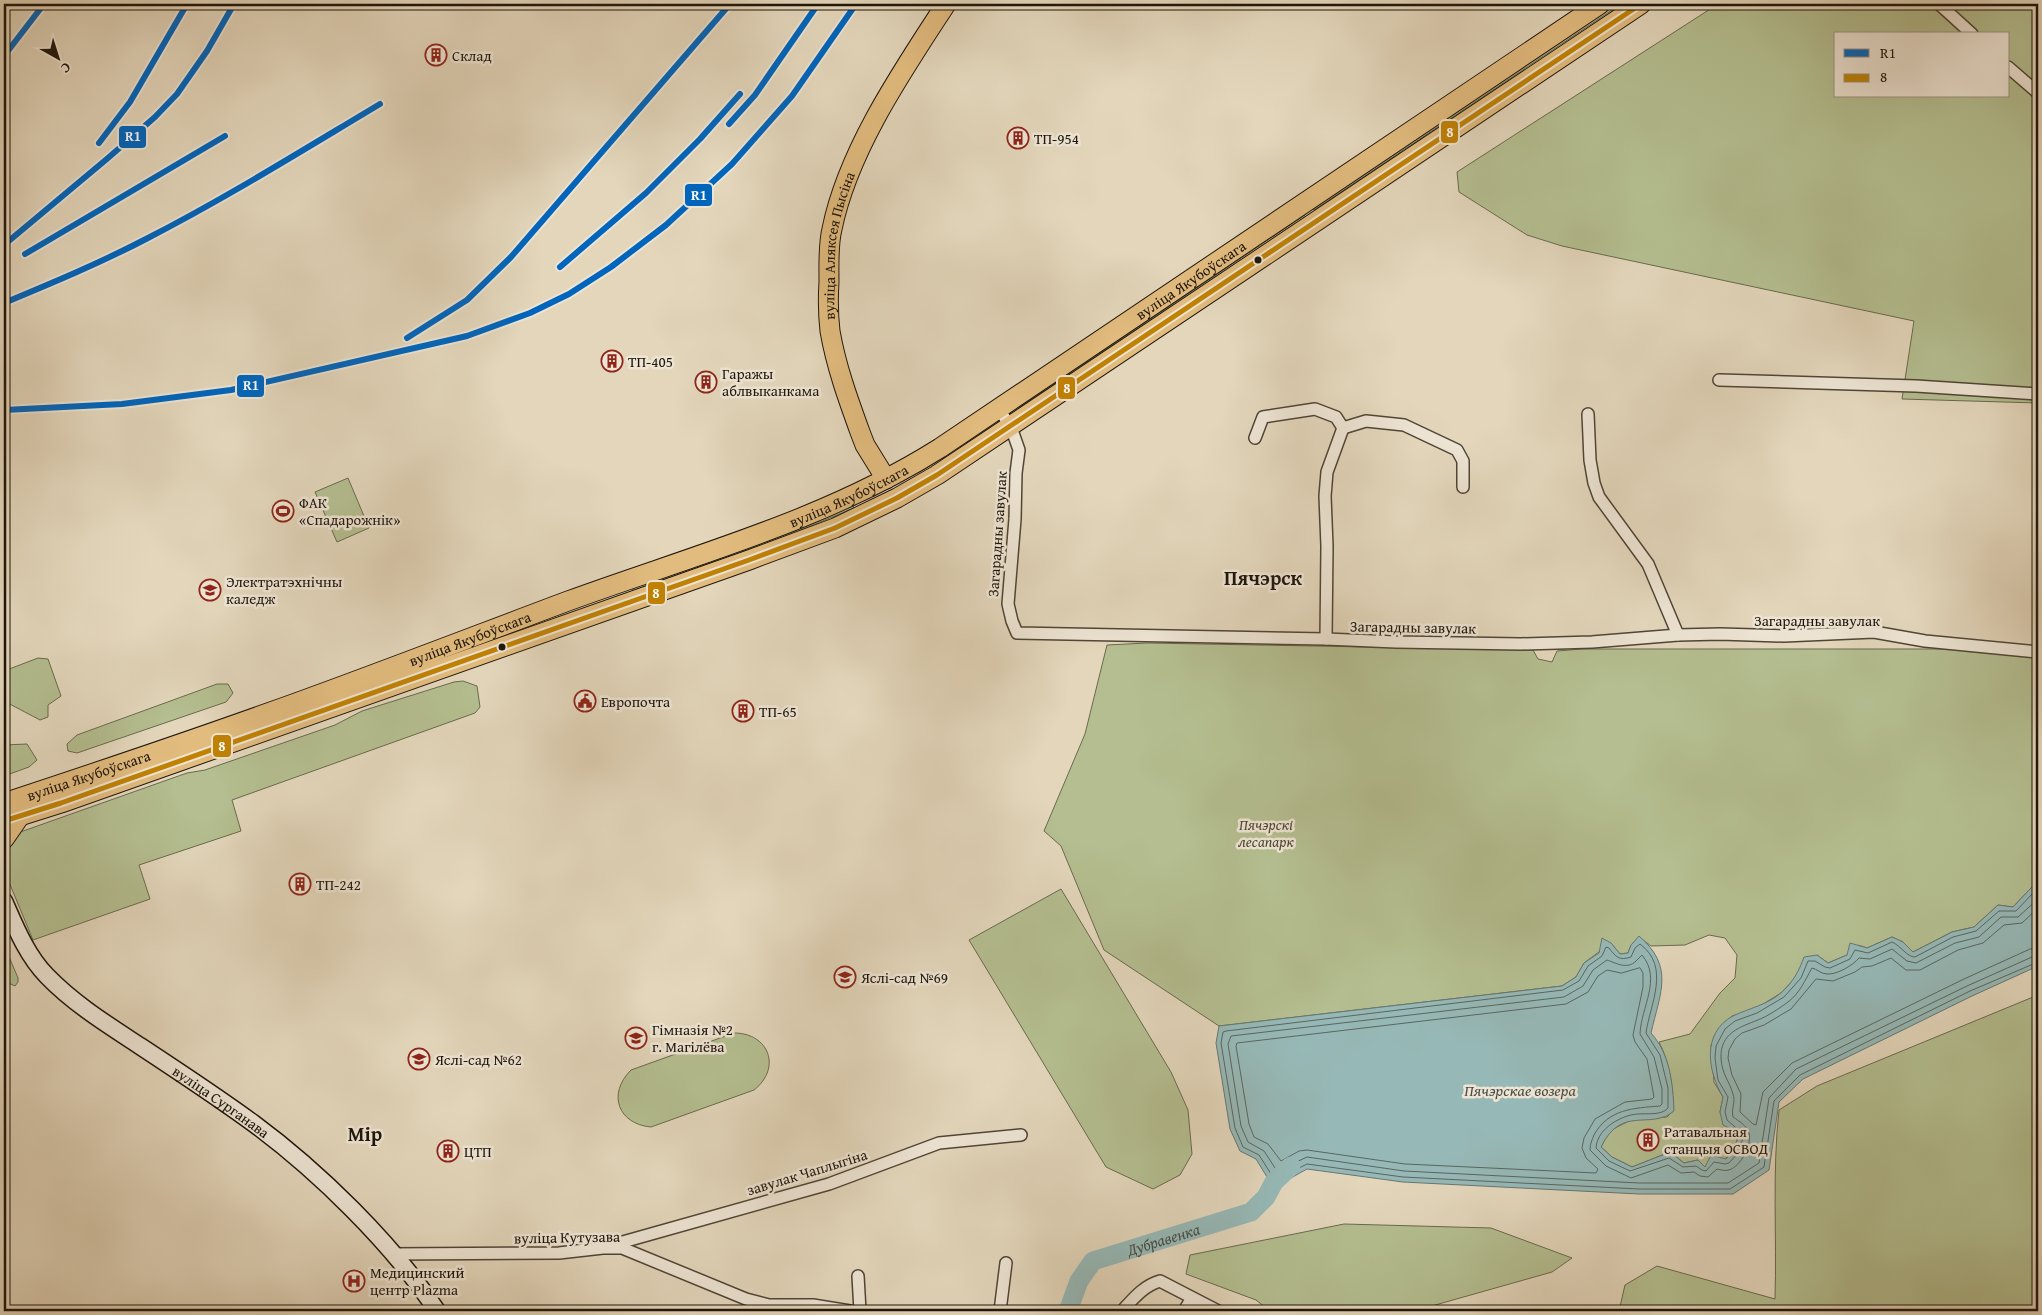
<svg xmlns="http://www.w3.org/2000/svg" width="2042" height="1315" font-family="'Gentium Book Plus',serif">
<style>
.green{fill:#b4be90;stroke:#696a4e;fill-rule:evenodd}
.water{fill:#96b8b6;stroke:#667772}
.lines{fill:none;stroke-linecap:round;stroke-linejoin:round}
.shore{stroke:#5a6660;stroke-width:1}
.river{stroke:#96b8b6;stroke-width:19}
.minor-casing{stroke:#4f4537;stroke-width:14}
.secondary-casing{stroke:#1e150b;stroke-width:19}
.primary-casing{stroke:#1e150b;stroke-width:21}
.minor{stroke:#ede4d3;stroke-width:11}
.secondary{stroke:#ede4d3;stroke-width:16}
.primary{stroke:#e2bb7e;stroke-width:19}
.bus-1-casing{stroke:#ede4d3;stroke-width:9}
.bus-1{stroke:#c18203;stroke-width:5}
.rail-1-casing{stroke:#ede4d3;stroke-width:10}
.rail-1{stroke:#0065bd;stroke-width:6}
.bus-dot{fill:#1e150b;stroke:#ede4d3;stroke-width:2}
.labels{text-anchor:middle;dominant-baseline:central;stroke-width:5;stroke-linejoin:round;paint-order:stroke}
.poi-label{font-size:15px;fill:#1e150b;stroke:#ede4d3;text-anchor:start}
.street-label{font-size:15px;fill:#1e150b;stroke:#ede4d3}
.park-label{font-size:15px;font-style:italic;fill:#4b4833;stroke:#ede4d3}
.water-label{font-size:16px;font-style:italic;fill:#484e47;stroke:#ede4d3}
.district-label{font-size:20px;font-weight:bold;fill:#1e150b;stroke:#ede4d3}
.line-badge{stroke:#ede4d3;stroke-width:2}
.badge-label{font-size:14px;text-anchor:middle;font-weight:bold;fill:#fff}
</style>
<rect width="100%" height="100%" fill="#e3d6bb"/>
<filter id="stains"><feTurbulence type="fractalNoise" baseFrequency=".004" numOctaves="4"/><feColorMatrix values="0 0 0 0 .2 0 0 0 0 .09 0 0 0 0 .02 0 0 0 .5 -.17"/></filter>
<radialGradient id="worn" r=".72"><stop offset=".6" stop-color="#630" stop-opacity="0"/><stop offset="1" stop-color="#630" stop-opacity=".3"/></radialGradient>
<!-- green -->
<g class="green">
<path d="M1616 4H1621L1314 210 1312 208Z"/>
<path d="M1718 4H2038V403L1902 399 1914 321 1562 246 1527 235 1459 192 1457 172ZM1836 34H2008V96H1836Z"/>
<path d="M1303 213 1305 215 1020 407 1018 404Z"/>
<path d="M348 478 369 528 337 542 315 492Z"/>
<path d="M853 505 854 508 784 537 634 592 632 588Z"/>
<path d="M1147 643 1533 650 1538 659 1552 662 1557 651 1582 649H2038V889L2032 887 2013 907 1998 905 1974 927 1952 932 1913 952 1903 942 1892 937 1867 948 1858 945 1847 955 1828 963 1817 955 1781 993 1755 1009 1732 1016 1721 1026 1711 1045 1714 1082 1723 1097 1720 1112 1731 1129 1738 1136C1733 1158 1725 1160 1705 1167L1698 1160 1684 1163 1670 1152 1632 1167 1612 1157 1601 1147 1609 1131 1631 1120 1667 1117 1673 1111C1673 1087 1670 1063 1659 1042L1690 1034 1720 993 1735 978 1737 955 1725 938 1709 935 1685 945 1651 946 1639 937 1631 945 1628 953 1620 954 1611 943 1584 963 1576 977 1562 986 1219 1026 1104 950 1061 846 1044 831 1085 734 1107 645Z"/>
<path d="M38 658 48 659 61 696 48 705V717L40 720 4 701V671Z"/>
<path d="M463 681 477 686 480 707 475 713 232 800 241 831 139 865 150 899 33 940 4 870V853L6 842 9 836 187 773 205 770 335 725 362 711 454 682Z"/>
<path d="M217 684H228L233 693 226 702 77 753 68 751 67 744 77 735Z"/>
<path d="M27 744 37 760 29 767 4 776V745Z"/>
<path d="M1061 889 1171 1072 1188 1110 1192 1154 1180 1175 1153 1189 1106 1167 969 940Z"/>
<path d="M4 945 18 978V982L15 986 4 981Z"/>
<path d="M2038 995V1311H1619L1625 1285 1657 1266 1775 1299C1777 1236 1772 1173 1779 1110L1817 1086Z"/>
<path d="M734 1033C769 1033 782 1068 754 1090L651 1127C618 1124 607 1094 631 1070Z"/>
<path d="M1344 1224 1491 1228 1572 1258 1552 1272 1414 1311H1270L1256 1300 1186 1274 1190 1255Z"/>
</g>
<!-- water -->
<path class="water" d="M2032 887 2038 889V966L1972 996 1803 1079 1779 1102 1769 1170 1733 1194H1639L1403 1182 1307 1169 1282 1183 1274 1182 1267 1177 1256 1159 1240 1151 1230 1129 1216 1043 1219 1026 1562 986 1576 977 1584 963 1599 953 1602 938 1611 943 1620 954 1628 953 1631 945 1639 936C1675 967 1660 993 1651 1033 1670 1054 1673 1084 1674 1111 1650 1131 1622 1104 1601 1147L1612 1157 1632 1167 1670 1152 1684 1163 1698 1160 1705 1167 1711 1155 1726 1159 1735 1148 1738 1136 1731 1129 1723 1125 1720 1112 1723 1097C1708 1072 1701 1033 1733 1016 1749 1008 1768 1005 1782 992 1793 982 1799 971 1804 957L1817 955 1828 963 1847 955 1850 943 1867 948 1892 937 1903 942 1913 952 1952 932 1974 927 1998 905 2013 907Z"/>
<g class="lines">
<!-- shore -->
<g class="shore">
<path d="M2038 893H2033L2016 911H1999L1976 931 1953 937 1915 957C1907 957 1901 946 1892 942L1868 953 1855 950 1850 959 1830 968 1825 967 1815 961H1808L1801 978 1784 997 1757 1013 1735 1021 1725 1029 1716 1046 1715 1058 1718 1080 1728 1097 1725 1112 1727 1120 1741 1132 1743 1136 1740 1151 1729 1163 1725 1164 1714 1162 1706 1171 1702 1170 1696 1166 1683 1167 1669 1158 1630 1171 1609 1161 1596 1148C1597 1131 1615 1119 1631 1115 1642 1112 1661 1117 1668 1108V1088L1660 1055 1646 1033C1650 1004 1671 967 1640 944L1635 948 1631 957C1619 961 1616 957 1609 948L1606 947 1602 956 1588 966 1579 981 1563 990 1226 1031 1223 1032 1221 1043 1235 1128 1243 1147 1259 1155 1271 1174 1281 1177 1307 1164 1403 1177 1639 1189H1730L1764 1167 1774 1101 1800 1075 1970 991 2038 962"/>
<path d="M2038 899 2018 917H2001L1979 937 1955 943 1916 963 1907 961 1892 949 1870 959 1859 958C1853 965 1837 975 1827 974 1821 974 1817 969 1812 968 1805 980 1800 993 1788 1002 1780 1008 1768 1016 1758 1020 1740 1027 1720 1033 1721 1058 1722 1075 1729 1080 1733 1094 1736 1101 1731 1109 1733 1117 1739 1121 1747 1126 1749 1133 1752 1145 1741 1166 1729 1170 1725 1171 1721 1170 1717 1169L1708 1177 1700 1176 1694 1172 1681 1173 1668 1165 1631 1178 1606 1166 1590 1150C1590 1144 1592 1140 1594 1135 1608 1109 1634 1108 1660 1106L1662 1104V1089L1654 1057 1640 1034C1641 1007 1662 979 1642 955 1640 957 1638 959 1636 961 1627 970 1616 963 1607 960L1593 970 1583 986 1564 997 1231 1036 1228 1044 1241 1126 1248 1142 1264 1151 1277 1171 1307 1157 1404 1171 1639 1183H1728L1759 1163 1769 1098 1796 1069 1967 986 2032 957 2038 956"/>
<path d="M2038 908 2022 923 2004 925 1983 943 1958 950 1920 970H1906L1891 958 1872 966 1862 967 1855 972 1833 981 1816 979 1791 1009 1764 1025 1742 1033 1735 1039 1729 1050 1728 1058 1732 1075 1741 1094 1740 1112 1753 1124 1756 1125 1763 1092 1792 1063 1964 979 2030 949 2038 948"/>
<path d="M1640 968 1643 973V987L1633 1035 1635 1042 1647 1059 1654 1097 1652 1099 1625 1102 1595 1119 1584 1138 1582 1148 1586 1158 1598 1169 1596 1173 1405 1164 1307 1150 1299 1151 1281 1161 1268 1144 1254 1137 1249 1124 1236 1046 1237 1043 1566 1004 1588 992 1598 976 1607 970 1621 973Z"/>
</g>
<!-- river -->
<path class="river" id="s1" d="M1068 1311 1079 1281 1093 1261 1251 1212 1266 1197 1274 1182 1291 1166"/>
<!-- minor casing -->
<g class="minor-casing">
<g id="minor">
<path d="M1939 4 1972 34"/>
<path d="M2008 67 2038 93"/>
<path d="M1719 380 1916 386 2038 394"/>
<path d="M998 408 1011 427 1019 450 1016 473 1015 519 1008 604 1012 621 1017 633 1326 639 1396 642 1521 644 1592 642 1678 635 1720 634 1784 636 1874 632 1925 641 2038 652"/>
<path d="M1588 414 1590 460 1594 483 1599 497 1648 564 1678 635"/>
<path d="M1343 428 1366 421 1404 425 1457 450 1463 461V487"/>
<path d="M1255 438 1263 417 1315 409 1336 417 1343 428 1327 472 1325 496 1327 546 1326 639"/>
<path d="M612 1245 829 1184 939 1143 1021 1135"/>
<path d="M393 1254 559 1253 603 1248H622L746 1299 769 1305H813L850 1311"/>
<path d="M858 1276 860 1311"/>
<path d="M1000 1311 1006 1263"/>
<path d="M1122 1311C1133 1299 1143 1286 1160 1281L1218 1311"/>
<path d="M1184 1311 1192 1298"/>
</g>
</g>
<!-- secondary casing -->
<g class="secondary-casing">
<g id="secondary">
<path id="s2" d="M4 901C15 926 27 956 47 976 74 1004 108 1025 140 1046 178 1071 216 1096 253 1123 318 1171 392 1243 437 1311"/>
</g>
</g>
<!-- primary casing -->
<g class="primary-casing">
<g id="primary">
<path id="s3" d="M886 479 865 445 860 432C848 399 836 366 830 331 828 314 828 298 829 282 829 265 828 245 832 229 848 150 903 70 946 4"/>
<path id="s4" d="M4 803C104 770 205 736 304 700 392 668 480 634 568 601 694 555 826 520 940 448L1600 4"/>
<path d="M4 821 61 803 749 560 835 528 897 498 937 475 1641 4"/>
<path d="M4 839 20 816"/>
</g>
</g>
<!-- minor -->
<use href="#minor" class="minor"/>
<!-- secondary -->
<use href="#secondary" class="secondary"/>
<!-- primary -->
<use href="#primary" class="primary"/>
<!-- bus-1 casing -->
<g class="bus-1-casing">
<path id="bus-1" d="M4 821 61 803 749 560 835 528 897 498 937 475 1641 4"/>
</g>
<!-- bus-1 -->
<use href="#bus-1" class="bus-1"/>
<!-- rail-1 casing -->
<g class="rail-1-casing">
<g id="rail-1">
<path d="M4 56 44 4"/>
<path d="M729 124 755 95 818 4"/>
<path d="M99 143 130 102 187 4"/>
<path d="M4 245 108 158 155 117 177 94 207 51 234 4"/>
<path d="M25 254 225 136"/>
<path d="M560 267 646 193 700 139 740 94"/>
<path d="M4 303C52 283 100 263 146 239 226 198 303 150 380 104"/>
<path d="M407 338 467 300 511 257 730 4"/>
<path d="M4 410 122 404 231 390 467 336 530 313 569 294 611 267 666 225 732 164 792 96 856 4"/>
</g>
</g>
<!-- rail-1 -->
<use href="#rail-1" class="rail-1"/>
</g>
<!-- icons -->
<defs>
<g id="building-ring" transform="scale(1.125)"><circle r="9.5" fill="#ede4d3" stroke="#8f2418" stroke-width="1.5"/><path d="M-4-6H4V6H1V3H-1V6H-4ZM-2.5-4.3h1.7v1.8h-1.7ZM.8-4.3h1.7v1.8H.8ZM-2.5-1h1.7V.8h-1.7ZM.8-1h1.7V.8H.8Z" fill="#8f2418"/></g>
<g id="stadium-ring" transform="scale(1.125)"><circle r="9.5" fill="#ede4d3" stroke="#8f2418" stroke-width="1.5"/><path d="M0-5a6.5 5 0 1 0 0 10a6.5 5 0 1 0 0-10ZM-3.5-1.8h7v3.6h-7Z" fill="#8f2418"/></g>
<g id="university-ring" transform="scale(1.125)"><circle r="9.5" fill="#ede4d3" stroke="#8f2418" stroke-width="1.5"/><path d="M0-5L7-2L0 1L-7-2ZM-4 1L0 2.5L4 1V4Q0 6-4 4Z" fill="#8f2418"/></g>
<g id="civic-ring" transform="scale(1.125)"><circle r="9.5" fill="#ede4d3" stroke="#8f2418" stroke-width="1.5"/><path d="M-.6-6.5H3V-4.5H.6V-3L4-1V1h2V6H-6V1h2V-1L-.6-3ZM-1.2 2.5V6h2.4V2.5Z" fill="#8f2418"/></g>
<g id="school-ring" transform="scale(1.125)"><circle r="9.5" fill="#ede4d3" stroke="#8f2418" stroke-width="1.5"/><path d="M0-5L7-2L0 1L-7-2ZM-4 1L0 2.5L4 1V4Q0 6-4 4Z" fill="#8f2418"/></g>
<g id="hospital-ring" transform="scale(1.125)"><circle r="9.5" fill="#ede4d3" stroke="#8f2418" stroke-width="1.5"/><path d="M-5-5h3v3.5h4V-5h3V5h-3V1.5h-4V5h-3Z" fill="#8f2418"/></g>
</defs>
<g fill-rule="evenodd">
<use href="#building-ring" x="436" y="55"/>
<use href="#building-ring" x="1018" y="138"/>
<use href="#building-ring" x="612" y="361"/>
<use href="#building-ring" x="706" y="382"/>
<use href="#stadium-ring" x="283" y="511"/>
<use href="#university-ring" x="210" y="590"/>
<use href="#civic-ring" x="585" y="701"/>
<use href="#building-ring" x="743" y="711"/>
<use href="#building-ring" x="300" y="884"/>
<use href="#school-ring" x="845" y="977"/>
<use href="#school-ring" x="636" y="1038"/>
<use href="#school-ring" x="419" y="1059"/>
<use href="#building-ring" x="1648" y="1140"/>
<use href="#building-ring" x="448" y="1151"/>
<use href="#hospital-ring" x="354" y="1281"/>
</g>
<!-- markers -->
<g class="bus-dot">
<circle cx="1258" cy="260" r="4.5"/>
<circle cx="502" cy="647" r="4.5"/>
</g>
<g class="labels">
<!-- poi labels -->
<g class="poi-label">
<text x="452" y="55">Склад</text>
<text x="1034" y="138">ТП-954</text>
<text x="628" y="361">ТП-405</text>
<text x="722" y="373">Гаражы<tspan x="722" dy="17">аблвыканкама</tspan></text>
<text x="299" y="502">ФАК<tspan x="299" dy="17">«Спадарожнік»</tspan></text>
<text x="226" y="581">Электратэхнічны<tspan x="226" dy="17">каледж</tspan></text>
<text x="601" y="701">Европочта</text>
<text x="759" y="711">ТП-65</text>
<text x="316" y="884">ТП-242</text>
<text x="861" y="977">Яслі-сад №69</text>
<text x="652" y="1029">Гімназія №2<tspan x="652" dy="17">г. Магілёва</tspan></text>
<text x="435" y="1059">Яслі-сад №62</text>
<text x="1664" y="1131">Ратавальная<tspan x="1664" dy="17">станцыя ОСВОД</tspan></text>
<text x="464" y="1151">ЦТП</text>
<text x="370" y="1272">Медицинский<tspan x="370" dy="17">центр Plazma</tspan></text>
</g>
<!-- street labels -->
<g class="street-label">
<text stroke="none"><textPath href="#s3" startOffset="246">вуліца Аляксея Пысіна</textPath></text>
<text stroke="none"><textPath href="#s4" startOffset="1304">вуліца Якубоўскага</textPath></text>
<text stroke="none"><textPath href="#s4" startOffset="899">вуліца Якубоўскага</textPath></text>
<text transform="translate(997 534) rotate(-86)">Загарадны завулак</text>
<text x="1817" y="620">Загарадны завулак</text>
<text transform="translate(1413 627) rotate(1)">Загарадны завулак</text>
<text stroke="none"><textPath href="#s4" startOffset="494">вуліца Якубоўскага</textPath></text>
<text stroke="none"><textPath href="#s4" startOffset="89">вуліца Якубоўскага</textPath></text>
<text stroke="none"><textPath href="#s2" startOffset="302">вуліца Сурганава</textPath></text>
<text transform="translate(807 1172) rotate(-17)">завулак Чаплыгіна</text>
<text transform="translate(567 1237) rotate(-1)">вуліца Кутузава</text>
</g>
<!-- park labels -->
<g class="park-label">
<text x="1266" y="824">Пячэрскі<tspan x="1266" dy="17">лесапарк</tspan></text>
</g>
<!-- water labels -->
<g class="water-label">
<text x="1520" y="1090">Пячэрскае возера</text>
<text stroke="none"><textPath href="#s1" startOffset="130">Дубравенка</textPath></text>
</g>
<!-- district labels -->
<g class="district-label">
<text x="1263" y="577">Пячэрск</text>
<text x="365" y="1133">Мір</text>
</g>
</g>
<g class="line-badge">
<rect x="1440" y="120" width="19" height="24" rx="5" fill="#c18203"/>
<rect x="118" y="125" width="29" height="24" rx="5" fill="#0065bd"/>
<rect x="684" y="183" width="29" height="24" rx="5" fill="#0065bd"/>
<rect x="236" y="374" width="29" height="24" rx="5" fill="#0065bd"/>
<rect x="1057" y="376" width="19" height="24" rx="5" fill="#c18203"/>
<rect x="647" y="581" width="19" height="24" rx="5" fill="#c18203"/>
<rect x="212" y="734" width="20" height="24" rx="5" fill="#c18203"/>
</g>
<g class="badge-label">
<text x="1450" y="137">8</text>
<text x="133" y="141">R1</text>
<text x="699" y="200">R1</text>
<text x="251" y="390">R1</text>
<text x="1067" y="393">8</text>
<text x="656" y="598">8</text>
<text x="222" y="751">8</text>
</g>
<!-- margin -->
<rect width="2042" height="1315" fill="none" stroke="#e3d6bb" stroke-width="20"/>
<rect x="5" y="5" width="2032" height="1305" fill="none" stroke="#1e150b" stroke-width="2.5"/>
<rect x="10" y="10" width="2022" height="1295" fill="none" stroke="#1e150b"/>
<!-- legend -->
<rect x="1834" y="32" width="175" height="65" fill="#ede4d3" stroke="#9a9183"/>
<rect x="1844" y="49" width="25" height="8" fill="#0065bd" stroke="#9a9183"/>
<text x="1880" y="58" font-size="15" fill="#1e150b">R1</text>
<rect x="1844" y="74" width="25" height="8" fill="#c18203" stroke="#9a9183"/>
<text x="1880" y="82" font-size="15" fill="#1e150b">8</text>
<!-- north arrow -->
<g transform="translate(58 58) rotate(141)" stroke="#ede4d3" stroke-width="4" paint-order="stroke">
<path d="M0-4L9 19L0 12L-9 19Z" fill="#1e150b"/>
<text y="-8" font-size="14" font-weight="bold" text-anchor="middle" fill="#1e150b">С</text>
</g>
<rect width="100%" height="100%" filter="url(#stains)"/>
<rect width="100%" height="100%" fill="url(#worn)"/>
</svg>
